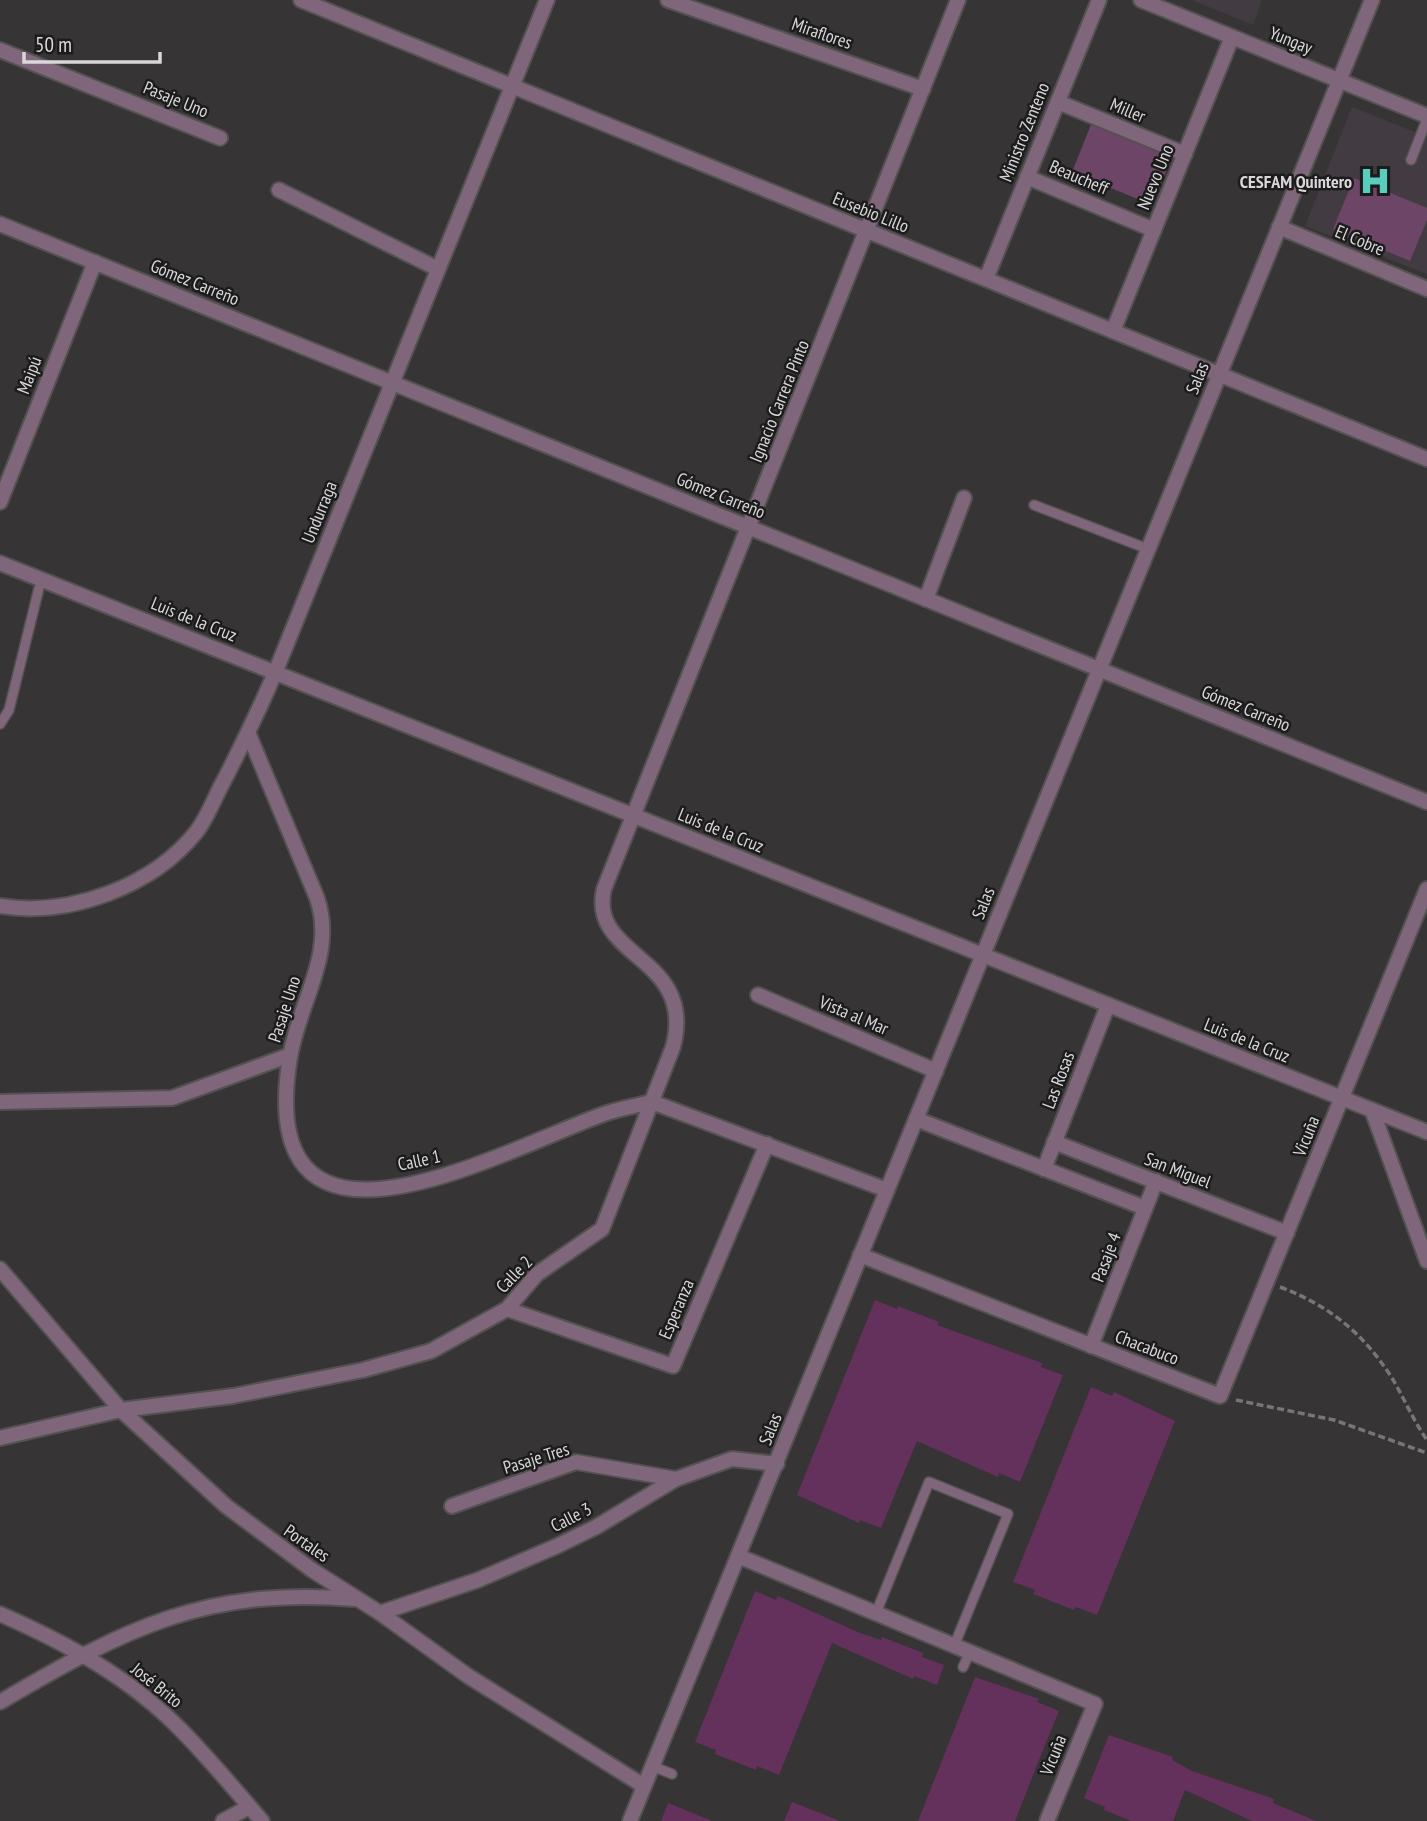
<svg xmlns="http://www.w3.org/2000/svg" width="1427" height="1821" font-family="'PT Sans Narrow',sans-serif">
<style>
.built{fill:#433b42}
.green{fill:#6d4566}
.building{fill:#64305c}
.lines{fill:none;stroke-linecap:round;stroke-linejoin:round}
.service-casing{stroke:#545153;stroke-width:12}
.minor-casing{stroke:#545153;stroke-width:18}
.path{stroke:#787577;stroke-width:3.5;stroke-dasharray:7 3.5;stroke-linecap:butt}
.service{stroke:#7f667a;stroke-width:9}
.minor{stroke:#7f667a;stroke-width:14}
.labels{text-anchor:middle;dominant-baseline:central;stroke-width:5;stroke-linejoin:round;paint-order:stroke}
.street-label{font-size:18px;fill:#d9d7d9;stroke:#1d1c1d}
.poi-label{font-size:18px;font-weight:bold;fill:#d9d7d9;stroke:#1d1c1d;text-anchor:end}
</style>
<rect width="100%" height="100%" fill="#373436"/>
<!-- built -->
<g class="built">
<path d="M1192 0H1262L1253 25Z"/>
<path d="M1352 107 1427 137V274L1305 226Z"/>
</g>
<!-- green -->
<g class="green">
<path d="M1092 122 1173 155 1152 205 1072 172Z"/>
<path d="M1354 178 1427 208V220L1410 261 1333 229Z"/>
</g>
<!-- building -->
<g class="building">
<path d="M875 1300 897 1309 898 1306 939 1322 937 1325 1042 1363 1041 1367 1063 1375 1020 1482 999 1473 998 1477 917 1441 881 1528 860 1520 859 1523 797 1495Z"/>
<path d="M1091 1387 1112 1396 1114 1392 1175 1421 1097 1615 1076 1607 1074 1610 1033 1594 1035 1590 1013 1582Z"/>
<path d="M755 1591 776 1600 778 1596 860 1633 881 1640 882 1637 923 1653 922 1657 944 1665 937 1685 914 1676 913 1679 832 1643 779 1775 757 1766 756 1770 715 1754 716 1750 695 1742Z"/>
<path d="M975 1677 1039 1699 1037 1702 1059 1711 1041 1755 1015 1821H918Z"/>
<path d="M1109 1735 1173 1757 1172 1760 1192 1771 1274 1799 1273 1803 1316 1821H1252L1185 1790 1173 1821H1131L1104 1810 1105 1807 1084 1798Z"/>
<path d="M792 1802 838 1820 837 1821H784Z"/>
<path d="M668 1803 710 1820V1821H661Z"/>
</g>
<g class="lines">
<!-- service casing -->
<g class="service-casing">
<g id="service">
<path d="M1411 160 1427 119"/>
<path d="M1034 505 1148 549"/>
<path d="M0 724 9 710 39 588"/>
<path d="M876 1613 929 1482 1008 1514 954 1646"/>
<path d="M963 1667 970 1652"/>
<path d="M652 1766 672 1774"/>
</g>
</g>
<!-- minor casing -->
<g class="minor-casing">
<g id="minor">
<path d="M301 0 1427 459"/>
<path d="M668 0 923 89"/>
<path d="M1141 0 1427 116"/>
<path d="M0 50 220 138"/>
<path d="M1058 102 1185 154"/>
<path d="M1027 177 1154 230"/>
<path d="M279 190 438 269"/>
<path d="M0 224 1427 802"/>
<path d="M1279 227 1427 289"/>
<path d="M986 279 1099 0"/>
<path d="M1113 331 1232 37"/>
<path d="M0 502 95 262"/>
<path d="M0 563 1427 1132"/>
<path d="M926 599 964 498"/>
<path d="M249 735 317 898C336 954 299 1002 290 1057 252 1289 495 1154 601 1115 617 1109 635 1106 652 1102"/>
<path d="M0 906C69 917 153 887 197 831 206 819 213 802 220 788 240 750 258 712 275 673L547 0"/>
<path d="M758 995 936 1071"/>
<path d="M0 1102 172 1098 290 1055"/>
<path d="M652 1102 887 1190"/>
<path d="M1372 1110 1427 1261"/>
<path d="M916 1119 1145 1208"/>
<path d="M1054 1142 1287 1233"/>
<path d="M1044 1169 1108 1005"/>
<path d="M860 1255 1220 1396 1427 889"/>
<path d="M0 1269 121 1410 226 1506 312 1570 380 1613 468 1676 644 1786"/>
<path d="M507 1309 673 1366 767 1144"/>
<path d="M1091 1346 1156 1181"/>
<path d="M0 1438 121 1410 233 1396 363 1370 431 1351 507 1309 537 1274 602 1229 673 1047C697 955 588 959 604 889L958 0"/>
<path d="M452 1506 576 1462 676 1479"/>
<path d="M738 1556 1095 1704 1047 1821"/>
<path d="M380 1613 478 1580 557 1546 596 1527 676 1479 732 1459 777 1464"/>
<path d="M0 1614C66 1643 129 1677 180 1729 209 1758 235 1790 262 1821"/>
<path d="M0 1702C126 1628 205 1587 355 1599"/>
<path d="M223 1821 249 1807"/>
<path d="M630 1821 1372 0"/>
</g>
</g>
<!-- path -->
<g class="path">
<path d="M1280 1287C1330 1306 1363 1333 1392 1378 1404 1398 1413 1420 1427 1440"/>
<path d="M1236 1400 1334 1420 1427 1453"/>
</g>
<!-- service -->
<use href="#service" class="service"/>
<!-- minor -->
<use href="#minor" class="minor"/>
</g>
<!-- icons -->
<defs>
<g id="hospital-bare" transform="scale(2.415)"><path d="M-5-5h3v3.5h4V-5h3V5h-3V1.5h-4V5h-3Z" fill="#59cebe" stroke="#1d1c1d" stroke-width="2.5" paint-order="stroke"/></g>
</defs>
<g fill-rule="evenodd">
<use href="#hospital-bare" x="1375" y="181"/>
</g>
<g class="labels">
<!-- street labels -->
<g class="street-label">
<text transform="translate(822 33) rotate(19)">Miraflores</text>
<text transform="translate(1291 40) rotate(22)">Yungay</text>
<text transform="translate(176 99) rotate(22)">Pasaje Uno</text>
<text transform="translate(1128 110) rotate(23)">Miller</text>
<text transform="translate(1024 132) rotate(-68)">Ministro Zenteno</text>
<text transform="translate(1079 177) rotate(23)">Beaucheff</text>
<text transform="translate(1155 177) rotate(-68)">Nuevo Uno</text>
<text transform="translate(871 212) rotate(22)">Eusebio Lillo</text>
<text transform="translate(1360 240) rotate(23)">El Cobre</text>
<text transform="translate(195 282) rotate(22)">Gómez Carreño</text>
<text transform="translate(29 375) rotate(-69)">Maipú</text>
<text transform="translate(1197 378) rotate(-68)">Salas</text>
<text transform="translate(779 401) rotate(-68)">Ignacio Carrera Pinto</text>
<text transform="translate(721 495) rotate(22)">Gómez Carreño</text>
<text transform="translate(319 512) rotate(-68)">Undurraga</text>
<text transform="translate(194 619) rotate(22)">Luis de la Cruz</text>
<text transform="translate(1246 708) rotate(22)">Gómez Carreño</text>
<text transform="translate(721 830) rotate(22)">Luis de la Cruz</text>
<text transform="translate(983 903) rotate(-68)">Salas</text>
<text transform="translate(284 1009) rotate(-72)">Pasaje Uno</text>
<text transform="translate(854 1015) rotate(23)">Vista al Mar</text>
<text transform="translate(1247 1040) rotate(22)">Luis de la Cruz</text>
<text transform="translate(1058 1080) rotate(-69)">Las Rosas</text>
<text transform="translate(1306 1136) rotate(-68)">Vicuña</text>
<text transform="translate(419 1160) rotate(-12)">Calle 1</text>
<text transform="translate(1178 1170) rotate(21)">San Miguel</text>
<text transform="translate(1106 1257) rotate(-69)">Pasaje 4</text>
<text transform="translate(514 1274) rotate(-46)">Calle 2</text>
<text transform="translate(676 1309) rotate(-67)">Esperanza</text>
<text transform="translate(1147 1347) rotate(21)">Chacabuco</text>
<text transform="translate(770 1429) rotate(-68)">Salas</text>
<text transform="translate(536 1458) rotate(-17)">Pasaje Tres</text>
<text transform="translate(571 1517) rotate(-27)">Calle 3</text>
<text transform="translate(307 1543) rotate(35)">Portales</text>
<text transform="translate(157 1685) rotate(39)">José Brito</text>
<text transform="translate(1053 1755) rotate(-68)">Vicuña</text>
</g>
<!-- poi labels -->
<g class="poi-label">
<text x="1352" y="181">CESFAM Quintero</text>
</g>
</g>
<!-- scale -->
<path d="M24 52v10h136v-10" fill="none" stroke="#d9d7d9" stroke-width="3.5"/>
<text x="35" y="52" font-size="21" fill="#d9d7d9" stroke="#1d1c1d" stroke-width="5" paint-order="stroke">50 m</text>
</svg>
